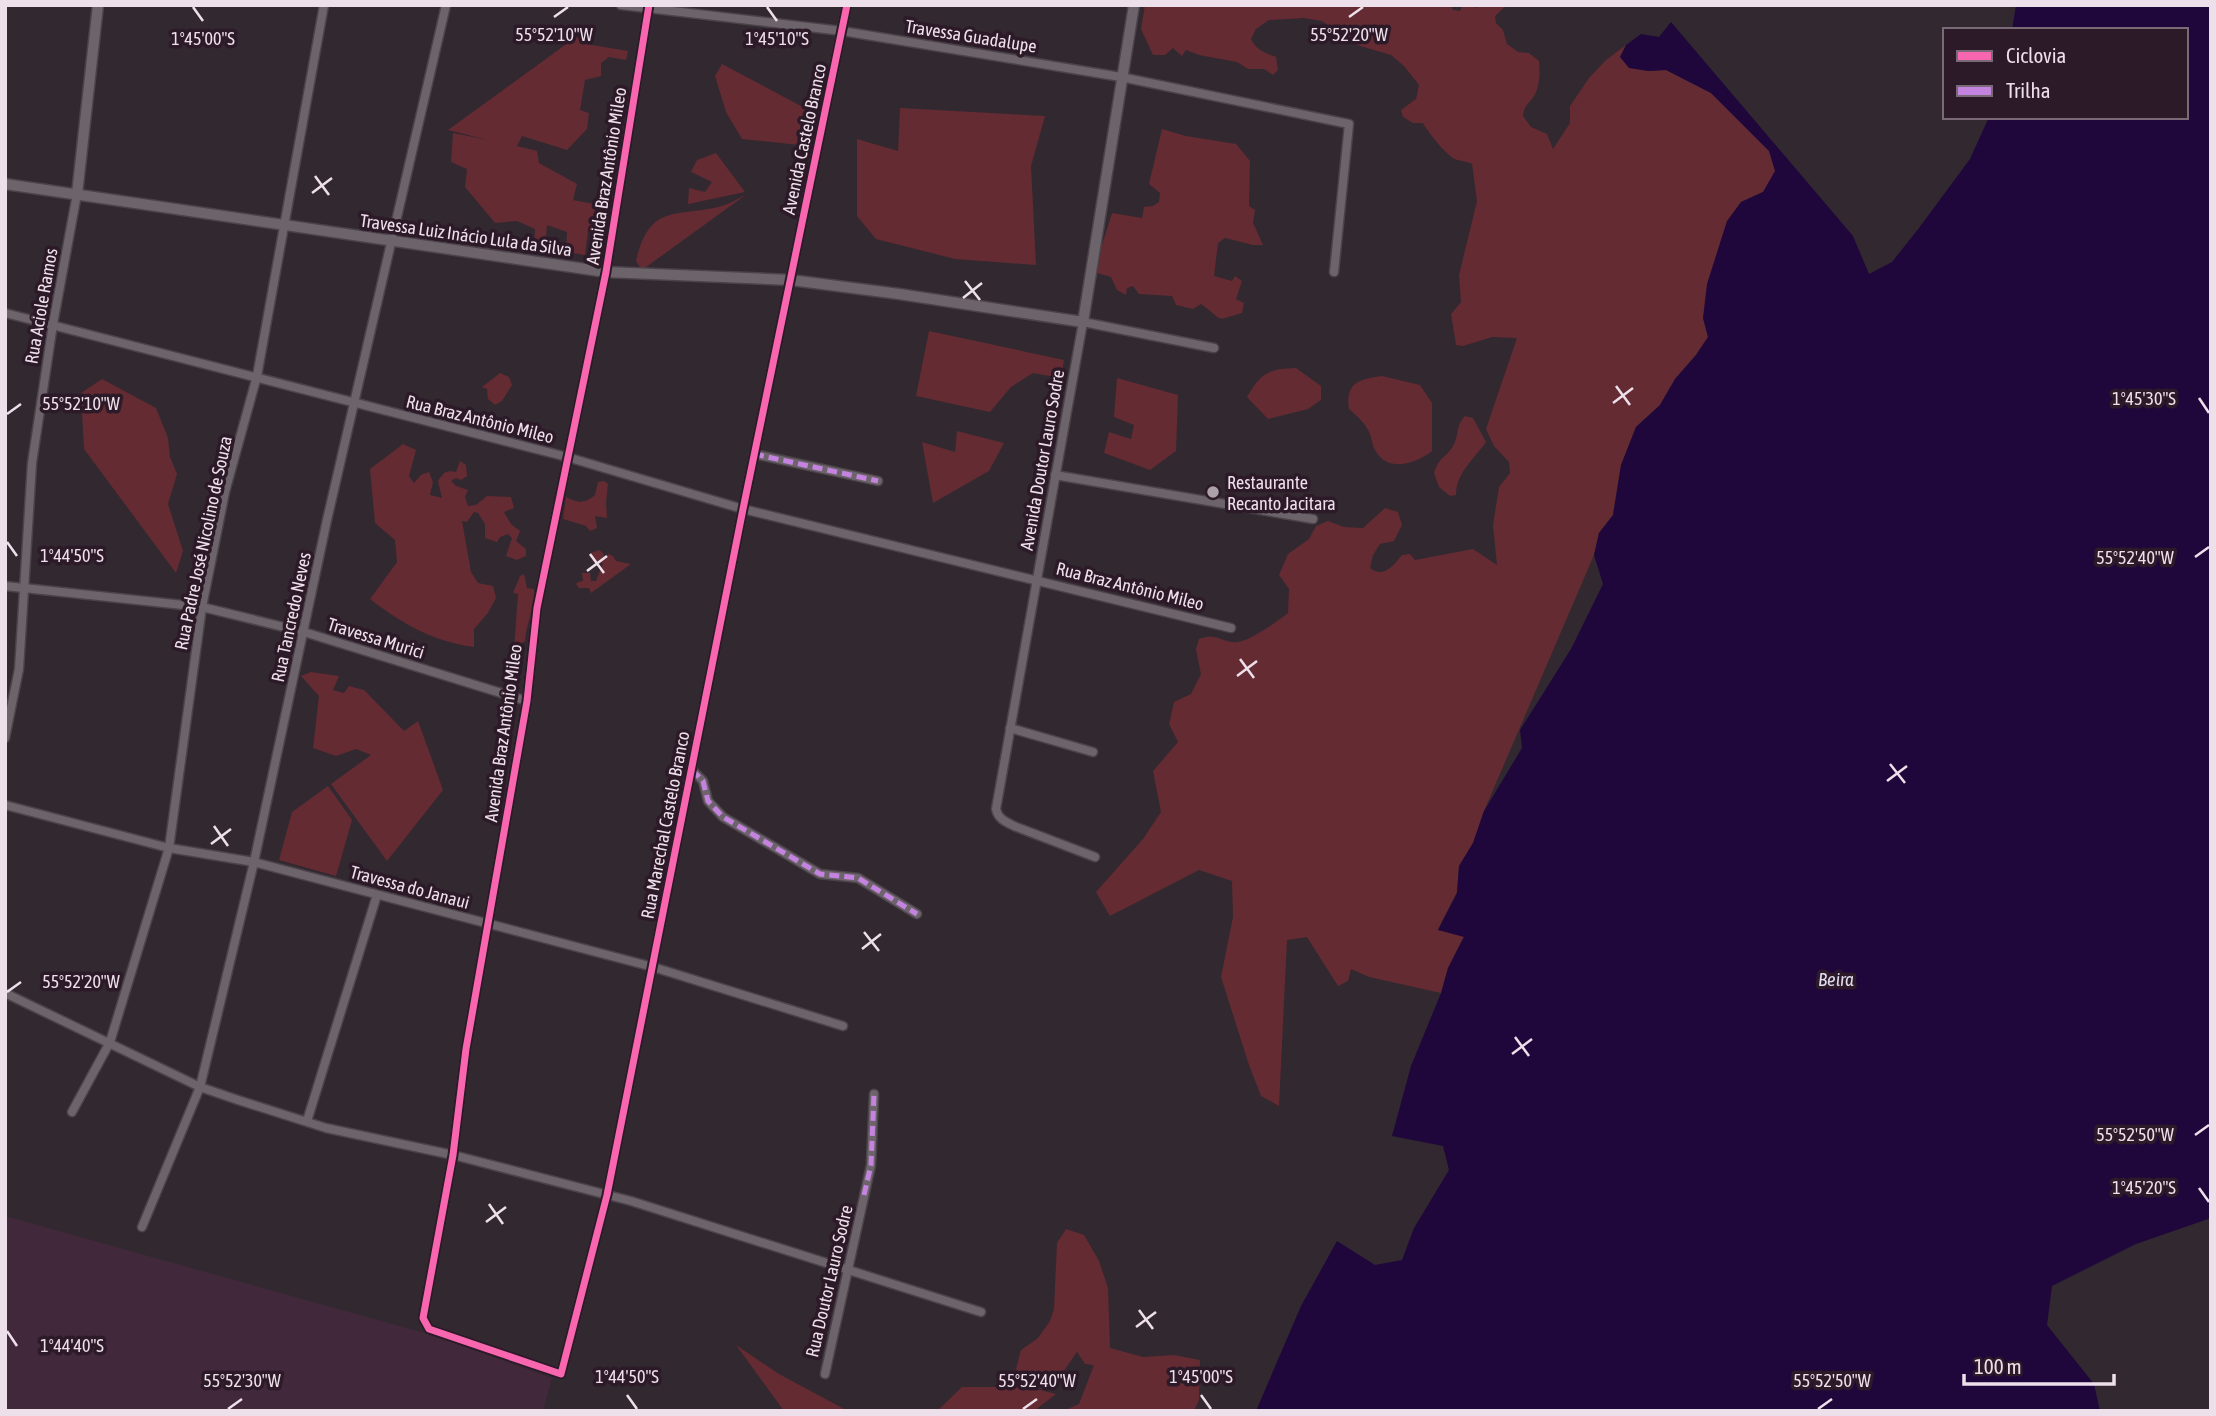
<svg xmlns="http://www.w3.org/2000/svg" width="2216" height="1416" font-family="'Asap Condensed',sans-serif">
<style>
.built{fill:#41293b}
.green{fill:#642b33}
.water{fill:#1f073c}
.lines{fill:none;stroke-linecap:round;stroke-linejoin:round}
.minor-casing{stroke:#4c434a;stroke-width:11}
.tertiary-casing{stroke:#4c434a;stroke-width:13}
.minor{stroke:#6d646b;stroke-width:8}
.tertiary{stroke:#6d646b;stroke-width:10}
.quiet{stroke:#c483df;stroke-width:5;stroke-dasharray:10 5;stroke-linecap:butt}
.cycleway-casing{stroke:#2d1a29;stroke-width:11}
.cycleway{stroke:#f766af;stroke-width:7}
.ticks{fill:none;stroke:#eee0ea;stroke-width:2.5}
.poi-dot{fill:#aca0a9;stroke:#2d1a29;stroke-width:2.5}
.labels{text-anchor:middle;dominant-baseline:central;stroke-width:7;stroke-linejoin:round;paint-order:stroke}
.street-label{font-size:18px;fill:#eee0ea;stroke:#2d1a29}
.poi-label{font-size:18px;fill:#eee0ea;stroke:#2d1a29;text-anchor:start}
.water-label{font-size:19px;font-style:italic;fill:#e0dbf1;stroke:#2d1a29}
.ticks-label{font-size:18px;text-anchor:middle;fill:#eee0ea;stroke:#2d1a29;stroke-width:7;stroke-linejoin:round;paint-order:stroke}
</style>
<rect width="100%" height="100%" fill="#322830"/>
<!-- built -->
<path class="built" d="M5 1216 428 1334 552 1378 543 1411H5Z"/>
<!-- green -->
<g class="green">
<path d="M1145 5H1450L1453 10 1460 11 1463 5H1473L1476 8 1480 5H1507L1495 16 1496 23 1503 30 1507 44 1518 52 1529 53 1539 61C1540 72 1540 86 1534 96 1528 105 1524 105 1523 116L1531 127 1547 134 1553 149 1570 123V106L1589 78 1606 60 1626 45 1620 57 1648 71 1666 70 1711 93 1769 151 1776 171 1763 192 1741 202 1703 318 1708 337 1696 355 1675 379 1660 405 1636 427 1621 465 1613 515 1599 533 1594 555 1484 811 1473 843 1459 866 1457 892 1438 929 1464 936 1448 968 1441 993 1369 977 1351 969 1348 981 1338 986 1307 937 1287 940 1279 1106 1261 1096 1249 1065 1221 977 1233 917 1232 881 1199 870 1110 916 1096 892 1143 839 1161 812 1153 771 1178 742 1169 724 1174 702 1191 694 1201 674 1196 649 1199 639C1218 632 1223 644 1238 642 1251 640 1278 621 1288 613L1289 589 1279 575 1288 554 1309 539 1316 526 1328 521 1344 527 1363 528 1385 508 1398 512 1402 525 1394 541 1380 544 1373 555 1370 568C1383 579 1394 565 1402 555L1410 554 1415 560 1473 549 1497 565 1493 525 1499 487 1510 473 1509 462 1494 446 1486 429 1517 338 1492 337 1463 346 1456 345 1451 314 1461 302 1459 275 1477 201 1472 164C1466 161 1460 161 1455 159 1447 156 1427 131 1423 123H1413L1403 117 1401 110 1416 99 1419 85 1404 66 1391 55 1357 45 1322 21 1304 18 1269 20 1256 29 1251 39C1256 50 1265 53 1276 57L1278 70 1273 75 1264 69H1248L1237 62 1199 55 1186 50 1182 56 1173 48 1165 55H1153L1141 29Z"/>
<path d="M576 37 586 39V44L628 51 626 60 609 57 601 63V76L585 80 580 110 589 113 587 129 567 150 522 136 517 146 537 151 539 163 577 184 573 200 610 207 602 235 588 231 585 255 566 252 567 232 547 225 545 251H534L535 229 517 221 495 223 465 187 467 169 451 162 453 133 488 140 448 130Z"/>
<path d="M722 64 816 114 809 146 742 139 726 112 715 76Z"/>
<path d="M900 108 1045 116 1031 166 1036 265 955 259 876 239 857 216V139L898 151Z"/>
<path d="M1162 129 1186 136 1236 144 1250 161 1249 206 1255 210 1253 223 1263 245H1253L1225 238 1218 243 1214 276 1232 281 1235 276 1242 281 1236 299 1244 303 1242 313C1213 321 1226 322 1201 304L1193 309 1176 305 1172 296 1139 294 1133 286 1127 288 1126 295 1117 290 1111 277 1097 273 1102 245 1112 213 1142 218 1144 207 1153 206 1159 202 1160 193 1149 184Z"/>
<path d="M716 153 745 192 688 204 689 188 705 192 712 182 691 172 697 160Z"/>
<path d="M747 194 642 270 636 261C650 202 676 218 722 206 731 203 739 198 747 194Z"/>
<path d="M929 331 1064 360 1061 378 1033 373 1011 387 990 412 916 396Z"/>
<path d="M1296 368 1321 386V400L1308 409 1268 419 1247 397C1261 372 1269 369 1296 368Z"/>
<path d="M500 373 509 377 512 385 502 401 495 405 488 399 487 389 482 387Z"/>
<path d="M1382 376 1420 385 1432 403V451C1416 464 1387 473 1375 450 1372 445 1372 439 1370 434 1365 423 1358 417 1349 409 1345 382 1360 379 1382 376Z"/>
<path d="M1117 378 1178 395 1176 451 1150 470 1104 453 1109 432 1131 439 1134 425 1114 417Z"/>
<path d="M102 379 156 408 168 438 170 457 177 474 168 504 183 551 176 573 84 449 81 393Z"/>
<path d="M1465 416 1473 418 1486 442C1474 459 1456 473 1456 495L1450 496 1439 487 1434 473C1440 455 1445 459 1453 446 1459 436 1456 424 1465 416Z"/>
<path d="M957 431 1004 443 989 471 933 503 922 442 955 452Z"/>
<path d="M403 444 416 450 409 476 414 483 421 475 429 472 433 482 430 495 442 498 438 481C444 472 446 470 456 472L460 461 466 465 467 476 461 480 456 478 451 481 456 486 468 490 465 497 468 506 476 505 487 496 511 497 514 508 504 512 511 524 520 531 516 541 526 549V556L517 560 506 556 512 538 508 534 500 537 497 542 485 538V524L478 513 474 512 467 522 462 521 471 572 478 583 493 586 496 598 488 613 474 629V647C434 642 401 623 370 599L397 562 395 540 375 523 370 469Z"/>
<path d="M604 481 608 484 606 503 607 518 595 516 597 528 590 531 586 526 563 519 566 497C578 503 584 504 595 495L598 482Z"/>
<path d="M599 550 603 553 605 560 608 554 613 556 616 561 631 564 591 593 589 588H579L576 584 578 582 583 581 582 573H590L591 581H596L603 563 592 561 593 558 589 557 591 553Z"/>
<path d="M524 574 527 588 534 589C536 607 526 623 525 641L514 649 518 594 513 593 520 576Z"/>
<path d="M311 672 339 676 333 690 344 693 349 686 364 690 404 731 418 721 443 790 387 861 331 784 371 755 356 749 336 756 313 748 319 696 301 676Z"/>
<path d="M328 786 352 820 336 876 279 860 292 812Z"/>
<path d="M1066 1229 1084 1235 1099 1261 1108 1288 1110 1348 1143 1357 1174 1355 1200 1360 1199 1400 1194 1411H1063L1079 1404 1094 1365 1085 1364 1077 1352 1051 1389 1033 1388 1056 1394 1034 1411H937L962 1387H1026L1016 1369 1021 1350 1038 1338 1050 1321 1054 1309 1057 1243Z"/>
<path d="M736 1345 779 1374 848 1411H784Z"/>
</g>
<!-- water -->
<path class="water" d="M2016 5H2211V1218L2136 1244 2052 1286 2047 1325 2094 1384 2100 1411H1256L1301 1306 1337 1241 1375 1265 1402 1260 1414 1228 1449 1170 1443 1146 1392 1136 1411 1066 1441 993 1448 968 1464 937 1438 930 1457 893 1459 866 1473 843 1484 811 1522 748 1520 730 1571 649 1603 584 1594 555 1599 533 1613 515 1621 465 1636 427 1660 405 1675 379 1696 355 1708 337 1703 318 1707 284 1727 221 1741 202 1763 192 1775 171 1769 151 1711 93 1666 70 1648 71 1629 68 1620 57 1626 45 1641 34 1659 37 1671 22 1853 236 1869 274 1892 262 1919 228 1970 159 1989 117H2186V30H2012Z"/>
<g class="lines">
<!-- minor casing -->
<g class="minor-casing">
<g id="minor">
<path d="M621 5 842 31 1121 77 1349 124 1334 272"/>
<path d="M649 5 606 272 537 608 527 701 466 1049 453 1155 423 1318 429 1329 561 1374 607 1195 743 509 847 5"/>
<path d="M5 313 567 457 743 509 1231 628"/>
<path d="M754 454 878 481"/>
<path d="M1055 475 1313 519"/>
<path d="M5 586 202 607 304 632 527 701"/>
<path d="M1010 728 1093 752"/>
<path d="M5 738 19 669 32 463 53 324 77 194"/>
<path d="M692 770 703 781 708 801 723 817 820 874 858 878 917 914"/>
<path d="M5 805 169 848 254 862 653 967 843 1026"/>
<path d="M1095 857 1014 826C1006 822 998 819 996 809L1083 322 1214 348"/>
<path d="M5 993 200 1087 238 1100 326 1128 453 1155 631 1201 981 1312"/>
<path d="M72 1112 110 1042 169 848 202 607 225 492 257 376 324 5"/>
<path d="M307 1121 377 895"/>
<path d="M142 1227 200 1087 254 862 327 520 446 5"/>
<path d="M825 1374 871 1165 874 1094"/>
</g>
</g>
<!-- tertiary casing -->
<g class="tertiary-casing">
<g id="tertiary">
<path d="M5 184 606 272 791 280 899 294 1083 322 1134 5"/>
<path d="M77 194 98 5"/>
</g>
</g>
<!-- minor -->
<use href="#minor" class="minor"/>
<!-- tertiary -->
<use href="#tertiary" class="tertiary"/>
<!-- quiet -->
<g class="quiet">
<path d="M754 454 878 481"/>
<path d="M692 770 703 781 708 801 723 817 820 874 858 878 917 914"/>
<path d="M864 1195 871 1165 874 1094"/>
</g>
<!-- cycleway casing -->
<g class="cycleway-casing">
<path id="cycleway" d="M649 5 606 272 537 608 527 701 466 1049 453 1155 423 1318 429 1329 561 1374 607 1195 743 509 847 5"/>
</g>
<!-- cycleway -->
<use href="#cycleway" class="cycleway"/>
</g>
<!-- ticks -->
<path class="ticks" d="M193 7 203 21M767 7 777 21M554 17 568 7M1349 17 1363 7M315 176 329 195M312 193 332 178M965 281 980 300M963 298 982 283M1616 386 1630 405M2199 398 2209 413M1613 403 1633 388M7 414 21 404M7 542 17 556M590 554 604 573M2195 557 2209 547M587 571 607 556M1240 659 1254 678M1237 676 1257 661M1890 764 1905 783M1887 781 1907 766M214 826 228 846M211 844 231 829M864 932 879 951M862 949 881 934M7 992 21 982M1515 1037 1529 1056M1512 1054 1532 1039M2195 1135 2209 1125M2199 1188 2209 1202M489 1204 503 1224M486 1222 506 1207M1139 1310 1153 1329M1136 1327 1156 1312M7 1331 17 1346M627 1395 637 1409M1201 1395 1211 1409M228 1409 242 1399M1023 1409 1037 1399M1818 1409 1832 1399"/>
<!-- markers -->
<circle class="poi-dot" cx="1213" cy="492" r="7"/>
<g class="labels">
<!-- street labels -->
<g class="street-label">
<text transform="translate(971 36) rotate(9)">Travessa Guadalupe</text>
<text transform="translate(804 139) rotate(-78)">Avenida Castelo Branco</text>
<text transform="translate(606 176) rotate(-81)">Avenida Braz Antônio Mileo</text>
<text transform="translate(466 235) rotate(8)">Travessa Luiz Inácio Lula da Silva</text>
<text transform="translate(41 306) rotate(-80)">Rua Aciole Ramos</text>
<text transform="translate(480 419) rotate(14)">Rua Braz Antônio Mileo</text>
<text transform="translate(1042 460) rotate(-80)">Avenida Doutor Lauro Sodre</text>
<text transform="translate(203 543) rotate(-78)">Rua Padre José Nicolino de Souza</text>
<text transform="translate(1130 586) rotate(14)">Rua Braz Antônio Mileo</text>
<text transform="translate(291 617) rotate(-78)">Rua Tancredo Neves</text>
<text transform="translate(376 638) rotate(17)">Travessa Murici</text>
<text transform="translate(503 733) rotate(-82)">Avenida Braz Antônio Mileo</text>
<text transform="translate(665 825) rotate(-79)">Rua Marechal Castelo Branco</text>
<text transform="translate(410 887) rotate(15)">Travessa do Janaui</text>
<text transform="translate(829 1281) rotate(-77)">Rua Doutor Lauro Sodre</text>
</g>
<!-- poi labels -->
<g class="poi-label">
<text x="1227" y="482">Restaurante<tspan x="1227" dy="21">Recanto Jacitara</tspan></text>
</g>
<!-- water labels -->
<g class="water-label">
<text x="1836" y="979">Beira</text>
</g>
</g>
<g class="ticks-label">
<text x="554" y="41">55°52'10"W</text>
<text x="1349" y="41">55°52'20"W</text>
<text x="203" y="45">1°45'00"S</text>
<text x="777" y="45">1°45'10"S</text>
<text x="2144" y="405">1°45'30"S</text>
<text x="81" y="410">55°52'10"W</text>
<text x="72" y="562">1°44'50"S</text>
<text x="2135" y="564">55°52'40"W</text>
<text x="81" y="988">55°52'20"W</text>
<text x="2135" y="1141">55°52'50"W</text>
<text x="2144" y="1194">1°45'20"S</text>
<text x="72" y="1352">1°44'40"S</text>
<text x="627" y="1383">1°44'50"S</text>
<text x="1201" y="1383">1°45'00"S</text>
<text x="242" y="1387">55°52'30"W</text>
<text x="1037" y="1387">55°52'40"W</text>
<text x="1832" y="1387">55°52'50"W</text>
</g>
<!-- border -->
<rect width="2216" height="1416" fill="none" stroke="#eee0ea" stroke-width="14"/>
<!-- legend -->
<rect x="1943" y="28" width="245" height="91" fill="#2d1a29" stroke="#7a6976" stroke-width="2"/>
<rect x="1957" y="51" width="35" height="10" fill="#f766af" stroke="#7a6976" stroke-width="2"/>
<text x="2006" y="63" font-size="21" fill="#eee0ea">Ciclovia</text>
<rect x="1957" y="86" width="35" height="10" fill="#c483df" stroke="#7a6976" stroke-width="2"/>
<text x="2006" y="98" font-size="21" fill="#eee0ea">Trilha</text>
<!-- scale -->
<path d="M1964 1374v10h150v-10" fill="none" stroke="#eee0ea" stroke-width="3.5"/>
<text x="1974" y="1374" font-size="21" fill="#eee0ea" stroke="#2d1a29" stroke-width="5" paint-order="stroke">100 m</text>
</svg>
